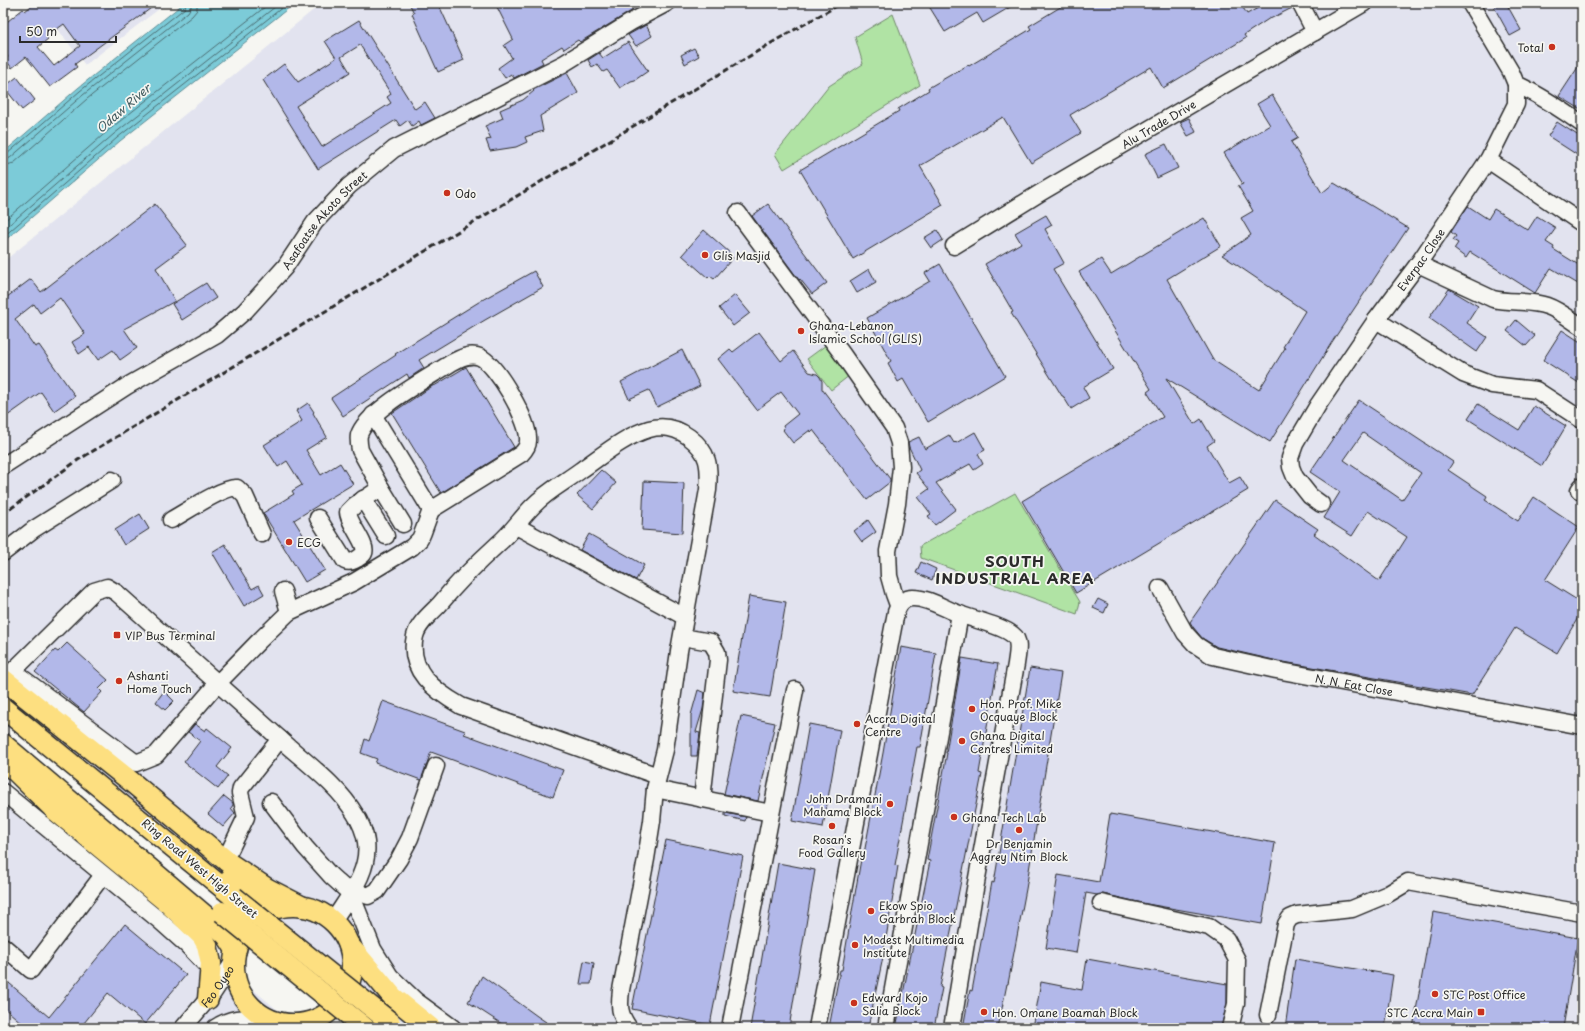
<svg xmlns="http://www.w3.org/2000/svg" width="1585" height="1031" font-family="'Playpen Sans',sans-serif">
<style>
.built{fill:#e2e3ef}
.green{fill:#b0e3a4;stroke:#6e8768}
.water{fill:#7ccbd8;stroke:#5c8b93}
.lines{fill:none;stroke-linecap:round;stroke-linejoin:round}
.shore{stroke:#4b6b70;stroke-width:1}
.building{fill:#b2b8e9;stroke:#2b2b2b;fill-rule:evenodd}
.minor-casing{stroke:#2b2b2b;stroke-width:19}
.major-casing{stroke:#2b2b2b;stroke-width:23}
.minor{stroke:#f6f6f2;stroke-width:16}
.major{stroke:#fddf80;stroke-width:20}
.rail{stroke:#2b2b2b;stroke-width:3;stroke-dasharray:6 3;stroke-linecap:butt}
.major-bridge-casing{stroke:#2b2b2b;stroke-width:23;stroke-linecap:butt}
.major-bridge{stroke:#fddf80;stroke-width:20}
.poi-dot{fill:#c8321e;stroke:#f6f6f2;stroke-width:1.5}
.labels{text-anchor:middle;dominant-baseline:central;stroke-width:3.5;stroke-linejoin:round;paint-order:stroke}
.poi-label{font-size:11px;fill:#2b2b2b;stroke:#f6f6f2;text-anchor:start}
.street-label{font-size:11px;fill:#2b2b2b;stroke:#f6f6f2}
.water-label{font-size:12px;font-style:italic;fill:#435b5f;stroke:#f6f6f2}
.district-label{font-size:15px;font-weight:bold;letter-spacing:1px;fill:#2b2b2b;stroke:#f6f6f2}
</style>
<rect width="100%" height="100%" fill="#f6f6f2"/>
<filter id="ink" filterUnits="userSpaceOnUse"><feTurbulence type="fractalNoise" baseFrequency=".025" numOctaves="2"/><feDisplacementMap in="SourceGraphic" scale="8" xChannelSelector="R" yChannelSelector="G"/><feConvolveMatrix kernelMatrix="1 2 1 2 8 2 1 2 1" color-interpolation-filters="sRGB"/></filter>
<g filter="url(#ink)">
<!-- built -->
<g class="built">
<path d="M38 3H167L85 65Z"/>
<path d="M322 3H1582V1028H411L337 975 3 700V262Z"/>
<path d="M3 779 299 1028H3Z"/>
</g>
<!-- green -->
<g class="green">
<path d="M893 14 920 85 784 169 775 154 829 86 863 64 855 37Z"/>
<path d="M826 345 850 375 831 390 807 359Z"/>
<path d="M1015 493 1080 602 1077 614 921 558 920 546Z"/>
</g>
<!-- water -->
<path class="water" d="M184 3H295L120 141 3 242V153L78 88Z"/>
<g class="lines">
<!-- shore -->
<g class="shore">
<path d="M3 155 7 154 80 91 185 8 186 3"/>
<path d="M3 160 10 158 83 95 188 12 191 7V3"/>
<path d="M3 166 14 163 87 99 192 16 197 10V3"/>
<path d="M3 222 110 129 270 3"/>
<path d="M3 230 114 134 280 3"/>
<path d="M3 237 117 138 288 3"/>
</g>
</g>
<!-- building -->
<g class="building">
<path d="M35 3H158L75 64 77 67 50 87 26 57 12 68 5 59 8 57 3 51V25L23 9 25 11ZM64 24 80 46 54 66 38 47 48 39 46 37Z"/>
<path d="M409 3H438L464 60 438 72 412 14 414 13Z"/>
<path d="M498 3H628L633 10 580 42 578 40 564 49 562 46 541 59 543 63 514 78 511 74 505 78 498 68 512 58 504 45 513 39 497 7 500 6Z"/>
<path d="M927 3H1017L983 23 977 13 945 32Z"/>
<path d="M1067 3H1240L1247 14 1267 3H1291L1292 8 1270 19V18L1244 35 1246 38 1163 88 1151 67 1070 115 1081 133 1031 163 1003 117 920 166 943 205 853 259 800 170 899 111 898 109 929 90 928 88 968 65 969 66 1031 29 1029 26Z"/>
<path d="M1502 3H1506L1521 30 1510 36 1494 7Z"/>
<path d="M359 20 415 109 425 102 435 118 421 125 419 121 412 126 408 120 400 126 396 120 318 169 263 80 284 64 298 82 336 58 325 41ZM360 45 391 94 387 97 391 103 322 147 296 106 350 72 341 57Z"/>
<path d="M646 25 652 36 636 46 628 35Z"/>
<path d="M628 42 648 71 635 80 631 81 620 88 607 70 603 72 597 64 592 67 588 60 599 53 603 58Z"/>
<path d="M694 48 699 56 685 64 681 55Z"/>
<path d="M1582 61V110L1559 96Z"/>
<path d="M567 73 578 93 540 116 543 131 525 137 527 142 516 147 490 151 486 140 491 139 485 126 503 118 500 110 523 100 534 91 533 90Z"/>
<path d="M17 77 35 100 22 110 4 87Z"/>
<path d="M1272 95 1298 138 1291 142 1322 193 1334 183 1408 228 1332 342 1270 442 1166 378 1194 424 1201 419 1214 441 1207 446 1229 483 1240 477 1248 490 1076 593 1022 501 1163 417 1147 392 1151 389 1079 272 1101 259 1111 274 1204 218 1221 246 1167 279 1213 360 1259 390 1285 348 1283 347 1305 311 1222 255 1251 235 1241 218 1253 211 1238 186 1243 184 1224 153 1270 125 1257 104Z"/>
<path d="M1189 118 1196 132 1188 136 1180 122Z"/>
<path d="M1557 122 1582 138V158L1548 136Z"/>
<path d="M1166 144 1178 168 1157 178 1145 154Z"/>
<path d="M155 204 187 245 156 268 175 301 124 329 137 348 120 360 113 350 98 360 89 347 79 354 72 342 85 334 60 298 40 313 34 304 15 319 35 347 39 345 75 396 54 411 41 392 3 419V300L31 279 41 292Z"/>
<path d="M768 204 827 283 812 294 800 279 799 280 752 216Z"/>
<path d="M1468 206 1488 219 1494 209 1528 230 1537 216 1556 228 1546 242 1554 247 1553 249 1582 267V278L1578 284 1551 268 1535 293 1470 252 1466 258 1454 249 1458 243 1453 240 1456 236 1451 232Z"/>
<path d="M1046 215 1052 225 1045 229 1064 263 1053 269 1113 369 1083 387 1089 398 1071 409 1063 396H1062L1011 313 1013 312 985 264 1021 243 1015 233Z"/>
<path d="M704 230 730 253 728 254 733 258 714 279 710 276 708 278 682 255Z"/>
<path d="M937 230 943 240 931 248 924 238Z"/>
<path d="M940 264 1005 376 928 422 903 379 898 382 888 363 891 361 867 318 930 281 925 273Z"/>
<path d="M869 269 876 282 857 293 850 281Z"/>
<path d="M534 271 543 287 485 320 419 360 424 368 409 378 407 374 343 416 331 398 396 355 395 354 482 300Z"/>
<path d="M206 283 216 298 182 320 172 304Z"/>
<path d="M1449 289 1478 306 1467 323 1487 337 1477 352 1429 318Z"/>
<path d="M735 295 750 313 733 326 719 308Z"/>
<path d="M1516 320 1535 336 1526 346 1507 331Z"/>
<path d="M1562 330 1582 343V385L1543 360Z"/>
<path d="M759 332 781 361 793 351 809 372 817 374 820 377 822 381V389L890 479V482L867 500 813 430 811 432 810 430 793 443 783 430 784 429 783 426 798 414 781 392 757 410 718 359 730 349 733 352Z"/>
<path d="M682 350 700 386 657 407 649 390 629 399 621 382Z"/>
<path d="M466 367 514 447 441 493 392 413 434 385V386Z"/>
<path d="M1359 400 1453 462 1448 470 1487 496 1485 500 1518 521 1534 497 1579 527 1545 580 1582 603V611L1557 653 1515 628 1472 695 1278 661 1217 647 1202 638 1193 627 1190 622 1275 500 1318 529 1314 534 1379 581 1407 537 1368 511 1352 536 1324 518 1340 492 1310 472ZM1363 433 1421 473 1402 500 1344 460Z"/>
<path d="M308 403 314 412 313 413 327 437 306 450 321 475 340 463 353 484 294 520 325 570 305 582 263 513 294 494 292 491 302 485 287 461 278 467 264 445 302 421 296 411Z"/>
<path d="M1478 404 1519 430 1534 406 1566 426 1542 466 1468 419Z"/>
<path d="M975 432 985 450 978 454 983 464 974 470 970 464 936 483 956 509 935 525 928 516 931 514 918 497 929 489 916 473 920 470 909 447 908 442 919 437 925 449 949 435 954 443 955 442 956 443Z"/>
<path d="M601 470 616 483 593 509 577 495Z"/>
<path d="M644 481 684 483 682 533 642 530Z"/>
<path d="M140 514 149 529 124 545 115 530Z"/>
<path d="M868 520 876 532 862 542 854 531Z"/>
<path d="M589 534 644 565 636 580 580 550Z"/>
<path d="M225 544 252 589 259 585 264 594 244 606 212 552Z"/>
<path d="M921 562 936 569 932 580 916 573Z"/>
<path d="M749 596 786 602 770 697 733 691Z"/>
<path d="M1098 599 1108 604 1104 613 1093 608Z"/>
<path d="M67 643 108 680 99 689 102 692 84 712 35 672 55 650 58 652Z"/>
<path d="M901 647 936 653 920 747H917L895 865 898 866 882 962 868 1028H829L840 970H842L861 859H863L883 753Z"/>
<path d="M962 658 998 664 979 773 982 774 940 987 942 988 934 1028H896L930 861 927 860 947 753H946Z"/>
<path d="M1030 668 1061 673 1026 889 1008 984H1007L998 1028H963L970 990 972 991 992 882 994 883Z"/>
<path d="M698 690 705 693 703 709 696 732 700 733 697 756H691V715Z"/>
<path d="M164 691 174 701 165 710 156 702Z"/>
<path d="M383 701 465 731 464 734 563 770 553 797 431 752 421 780 375 763 377 759 361 753 365 739 369 741Z"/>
<path d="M741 716 775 723 758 801 724 794Z"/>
<path d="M195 724 205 731 207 728 232 748 217 767 228 776 218 789 184 762 200 741 188 732Z"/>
<path d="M809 724 840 730 823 827 792 821Z"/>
<path d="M224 796 233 803V805L231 808 235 813 223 827 208 814Z"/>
<path d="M725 813 746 817 745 821 725 816Z"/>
<path d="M1110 814 1275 843 1262 924 1147 904 1103 894 1097 895 1086 893 1076 953 1046 948 1058 875 1099 882Z"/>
<path d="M666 840 743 856 710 1025 632 1009Z"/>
<path d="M778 863 815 870 789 1028H750Z"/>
<path d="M1433 912 1578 938 1563 1028H1413Z"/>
<path d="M125 924 186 975 145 1024 108 993 80 1028H28L3 1007V978L49 1017Z"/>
<path d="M1087 959 1227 984V1003L1221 1028H1033L1041 982 1082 990Z"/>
<path d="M1295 959 1393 975 1385 1028H1285Z"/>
<path d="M584 961 594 963 591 984H580Z"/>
<path d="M482 976 537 1016 555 1028H508L468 1002Z"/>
</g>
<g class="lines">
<!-- minor casing -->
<g class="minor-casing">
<g id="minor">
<path d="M1300 3 1315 32"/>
<path d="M1516 84C1540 95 1561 109 1582 124"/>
<path d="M1488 160 1580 222"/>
<path d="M738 213 843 355 894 428 899 443 901 467 897 504 888 551 889 576 894 594 898 605"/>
<path id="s1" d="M954 246 1040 193 1364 3"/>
<path d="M1418 264 1493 299C1510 303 1531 300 1547 306 1559 310 1571 320 1582 327"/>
<path d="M1376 320 1463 374 1492 385 1536 390 1582 420"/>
<path id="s2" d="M3 466 127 386 217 335 245 311 285 267 315 222 349 186 394 149 563 64 631 22 667 3"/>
<path d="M381 488 403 524"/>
<path d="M1579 490 1582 486"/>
<path d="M363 499 386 536"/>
<path id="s3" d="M1321 504 1310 496 1295 477 1291 467 1290 458 1295 444 1318 405 1376 320 1418 264 1488 160 1516 104V84L1511 72 1470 3"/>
<path d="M318 518 345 561C349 563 352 562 357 559 359 557 363 556 364 553 368 545 348 523 348 512L355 505 381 488 360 450C359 445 358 440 359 435 366 411 430 377 451 363 460 358 470 353 480 357 497 365 530 422 528 441 528 446 525 450 521 454L431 510"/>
<path d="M171 520C184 513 224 486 237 488L245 496 262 534"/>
<path d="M516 526 685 617"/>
<path d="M3 553 34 529 112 480"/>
<path id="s4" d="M1160 588 1185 633 1196 645 1213 656 1276 670 1582 726"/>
<path d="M283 591 289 612"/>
<path d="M682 637 711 642 717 652 718 660 702 799"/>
<path d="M655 789 771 813"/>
<path d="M3 792 160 921 188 946 211 970"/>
<path d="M271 802 305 847 331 876 351 894 373 949 390 976 416 1001 453 1028"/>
<path d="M230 850 246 817 240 793 241 788 280 739"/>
<path d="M354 890 368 896 377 891 399 859 410 838 436 766"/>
<path d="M1101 903 1209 927 1226 939 1237 960 1236 1004 1230 1028"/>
<path d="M333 921C348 897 370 872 366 842 365 833 360 821 355 814 338 785 305 762 280 739 226 690 171 642 117 593L107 587 94 591 13 671 136 763 156 755 217 684 259 641 289 612 354 582 412 547 420 539 423 532 431 510 373 415"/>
<path d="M3 946 31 970 103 875"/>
<path d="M1268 1015 1286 924 1290 918 1297 915 1352 909 1388 894 1408 882 1582 913"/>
<path id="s5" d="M183 1028 213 993 234 961"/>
<path d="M215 1028C233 1016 246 1018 267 1018"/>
<path d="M629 1028C619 1014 619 1007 621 990L646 859 652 821 655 789 665 750 679 651 708 490C710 466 709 452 689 437 677 428 663 425 649 429 623 437 603 455 581 470 565 482 547 491 533 506 521 518 511 533 498 544 477 563 457 583 439 605 430 614 418 624 415 636 407 671 435 691 461 706L658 776"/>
<path d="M730 1028 795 690"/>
<path d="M817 1028 896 612C899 604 903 598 913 598 930 598 946 610 962 615 975 620 1003 626 1013 635 1021 641 1017 655 1016 664L973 900 952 1028"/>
<path d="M886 1028 960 614"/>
</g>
</g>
<!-- major casing -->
<g class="major-casing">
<g id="major">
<path d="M3 679 128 779 229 863 268 889 303 907"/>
<path d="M3 708 234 897"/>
<path d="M3 744 208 918 227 936 236 950"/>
<path d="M3 759 56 811 169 904 202 936 207 945 211 963 208 999"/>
<path d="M230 879 269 910"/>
<circle cx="293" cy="965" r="59"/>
<path d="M349 945 393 997 431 1028"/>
</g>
</g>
<!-- minor -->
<use href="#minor" class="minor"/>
<!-- major -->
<use href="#major" class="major"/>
<!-- rail -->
<path class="rail" d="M3 514 78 460 778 39 842 3"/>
<!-- major-bridge casing -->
<g class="major-bridge-casing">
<g id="major-bridge">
<path d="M234 897 390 1022"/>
<path d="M222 912 365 1028"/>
</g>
</g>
<!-- major-bridge -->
<use href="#major-bridge" class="major-bridge"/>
</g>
</g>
<!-- markers -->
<g class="poi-dot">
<circle cx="1552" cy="47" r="4"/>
<circle cx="447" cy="193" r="4"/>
<circle cx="705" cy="255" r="4"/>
<circle cx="801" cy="331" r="4"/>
<circle cx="289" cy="542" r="4"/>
<rect x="113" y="631" width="8" height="8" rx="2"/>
<circle cx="119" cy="681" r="4"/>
<circle cx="972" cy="709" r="4"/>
<circle cx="857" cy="724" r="4"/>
<circle cx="962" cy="741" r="4"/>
<circle cx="890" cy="804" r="4"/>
<circle cx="954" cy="817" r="4"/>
<circle cx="832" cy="826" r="4"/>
<circle cx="1019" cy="830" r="4"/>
<circle cx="871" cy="911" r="4"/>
<circle cx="855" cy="945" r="4"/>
<circle cx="1435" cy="994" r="4"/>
<circle cx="854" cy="1003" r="4"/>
<circle cx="984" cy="1012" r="4"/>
<rect x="1477" y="1008" width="8" height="8" rx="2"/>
</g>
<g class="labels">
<!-- poi labels -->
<g class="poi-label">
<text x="1544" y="47" text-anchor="end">Total</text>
<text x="455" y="193">Odo</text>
<text x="713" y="255">Glis Masjid</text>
<text x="809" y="325">Ghana-Lebanon<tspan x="809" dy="13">Islamic School (GLIS)</tspan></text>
<text x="297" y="542">ECG</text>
<text x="125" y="635">VIP Bus Terminal</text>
<text x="127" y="675">Ashanti<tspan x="127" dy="13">Home Touch</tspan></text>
<text x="980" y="703">Hon. Prof. Mike<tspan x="980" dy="13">Ocquaye Block</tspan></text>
<text x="865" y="718">Accra Digital<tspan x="865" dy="13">Centre</tspan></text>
<text x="970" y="735">Ghana Digital<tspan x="970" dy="13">Centres Limited</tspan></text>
<text x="882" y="798" text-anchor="end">John Dramani<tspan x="882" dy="13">Mahama Block</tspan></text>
<text x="962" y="817">Ghana Tech Lab</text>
<text x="832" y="839" text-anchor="middle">Rosan's<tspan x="832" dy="13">Food Gallery</tspan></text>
<text x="1019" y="843" text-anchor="middle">Dr Benjamin<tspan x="1019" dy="13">Aggrey Ntim Block</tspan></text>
<text x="879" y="905">Ekow Spio<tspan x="879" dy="13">Garbrah Block</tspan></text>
<text x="863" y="939">Modest Multimedia<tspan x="863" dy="13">Institute</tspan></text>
<text x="1443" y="994">STC Post Office</text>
<text x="862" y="997">Edward Kojo<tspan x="862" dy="13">Salia Block</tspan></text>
<text x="992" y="1012">Hon. Omane Boamah Block</text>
<text x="1473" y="1012" text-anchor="end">STC Accra Main</text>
</g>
<!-- street labels -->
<g class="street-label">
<text stroke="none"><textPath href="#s1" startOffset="238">Alu Trade Drive</textPath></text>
<text stroke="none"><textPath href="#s2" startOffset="409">Asafoatse Akoto Street</textPath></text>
<text stroke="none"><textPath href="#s3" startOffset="296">Everpac Close</textPath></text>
<text stroke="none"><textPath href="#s4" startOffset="232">N. N. Eat Close</textPath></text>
<text transform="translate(200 868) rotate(40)">Ring Road West High Street</text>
<text stroke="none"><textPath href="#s5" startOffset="54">Feo Oyeo</textPath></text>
</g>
<!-- water labels -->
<g class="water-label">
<text transform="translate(123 108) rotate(-41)">Odaw River</text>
</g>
<!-- district labels -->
<g class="district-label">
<text x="1015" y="560">SOUTH<tspan x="1015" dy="17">INDUSTRIAL AREA</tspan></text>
</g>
</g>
<!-- margin -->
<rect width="1585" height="1031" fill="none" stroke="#f6f6f2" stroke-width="16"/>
<rect x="8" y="8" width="1569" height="1015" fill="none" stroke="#2b2b2b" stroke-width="1.5" filter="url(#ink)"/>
<!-- scale -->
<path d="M20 36v6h96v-6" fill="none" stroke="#2b2b2b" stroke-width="2"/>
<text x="26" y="36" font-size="12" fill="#2b2b2b" stroke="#f6f6f2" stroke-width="3" paint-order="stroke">50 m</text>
</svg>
